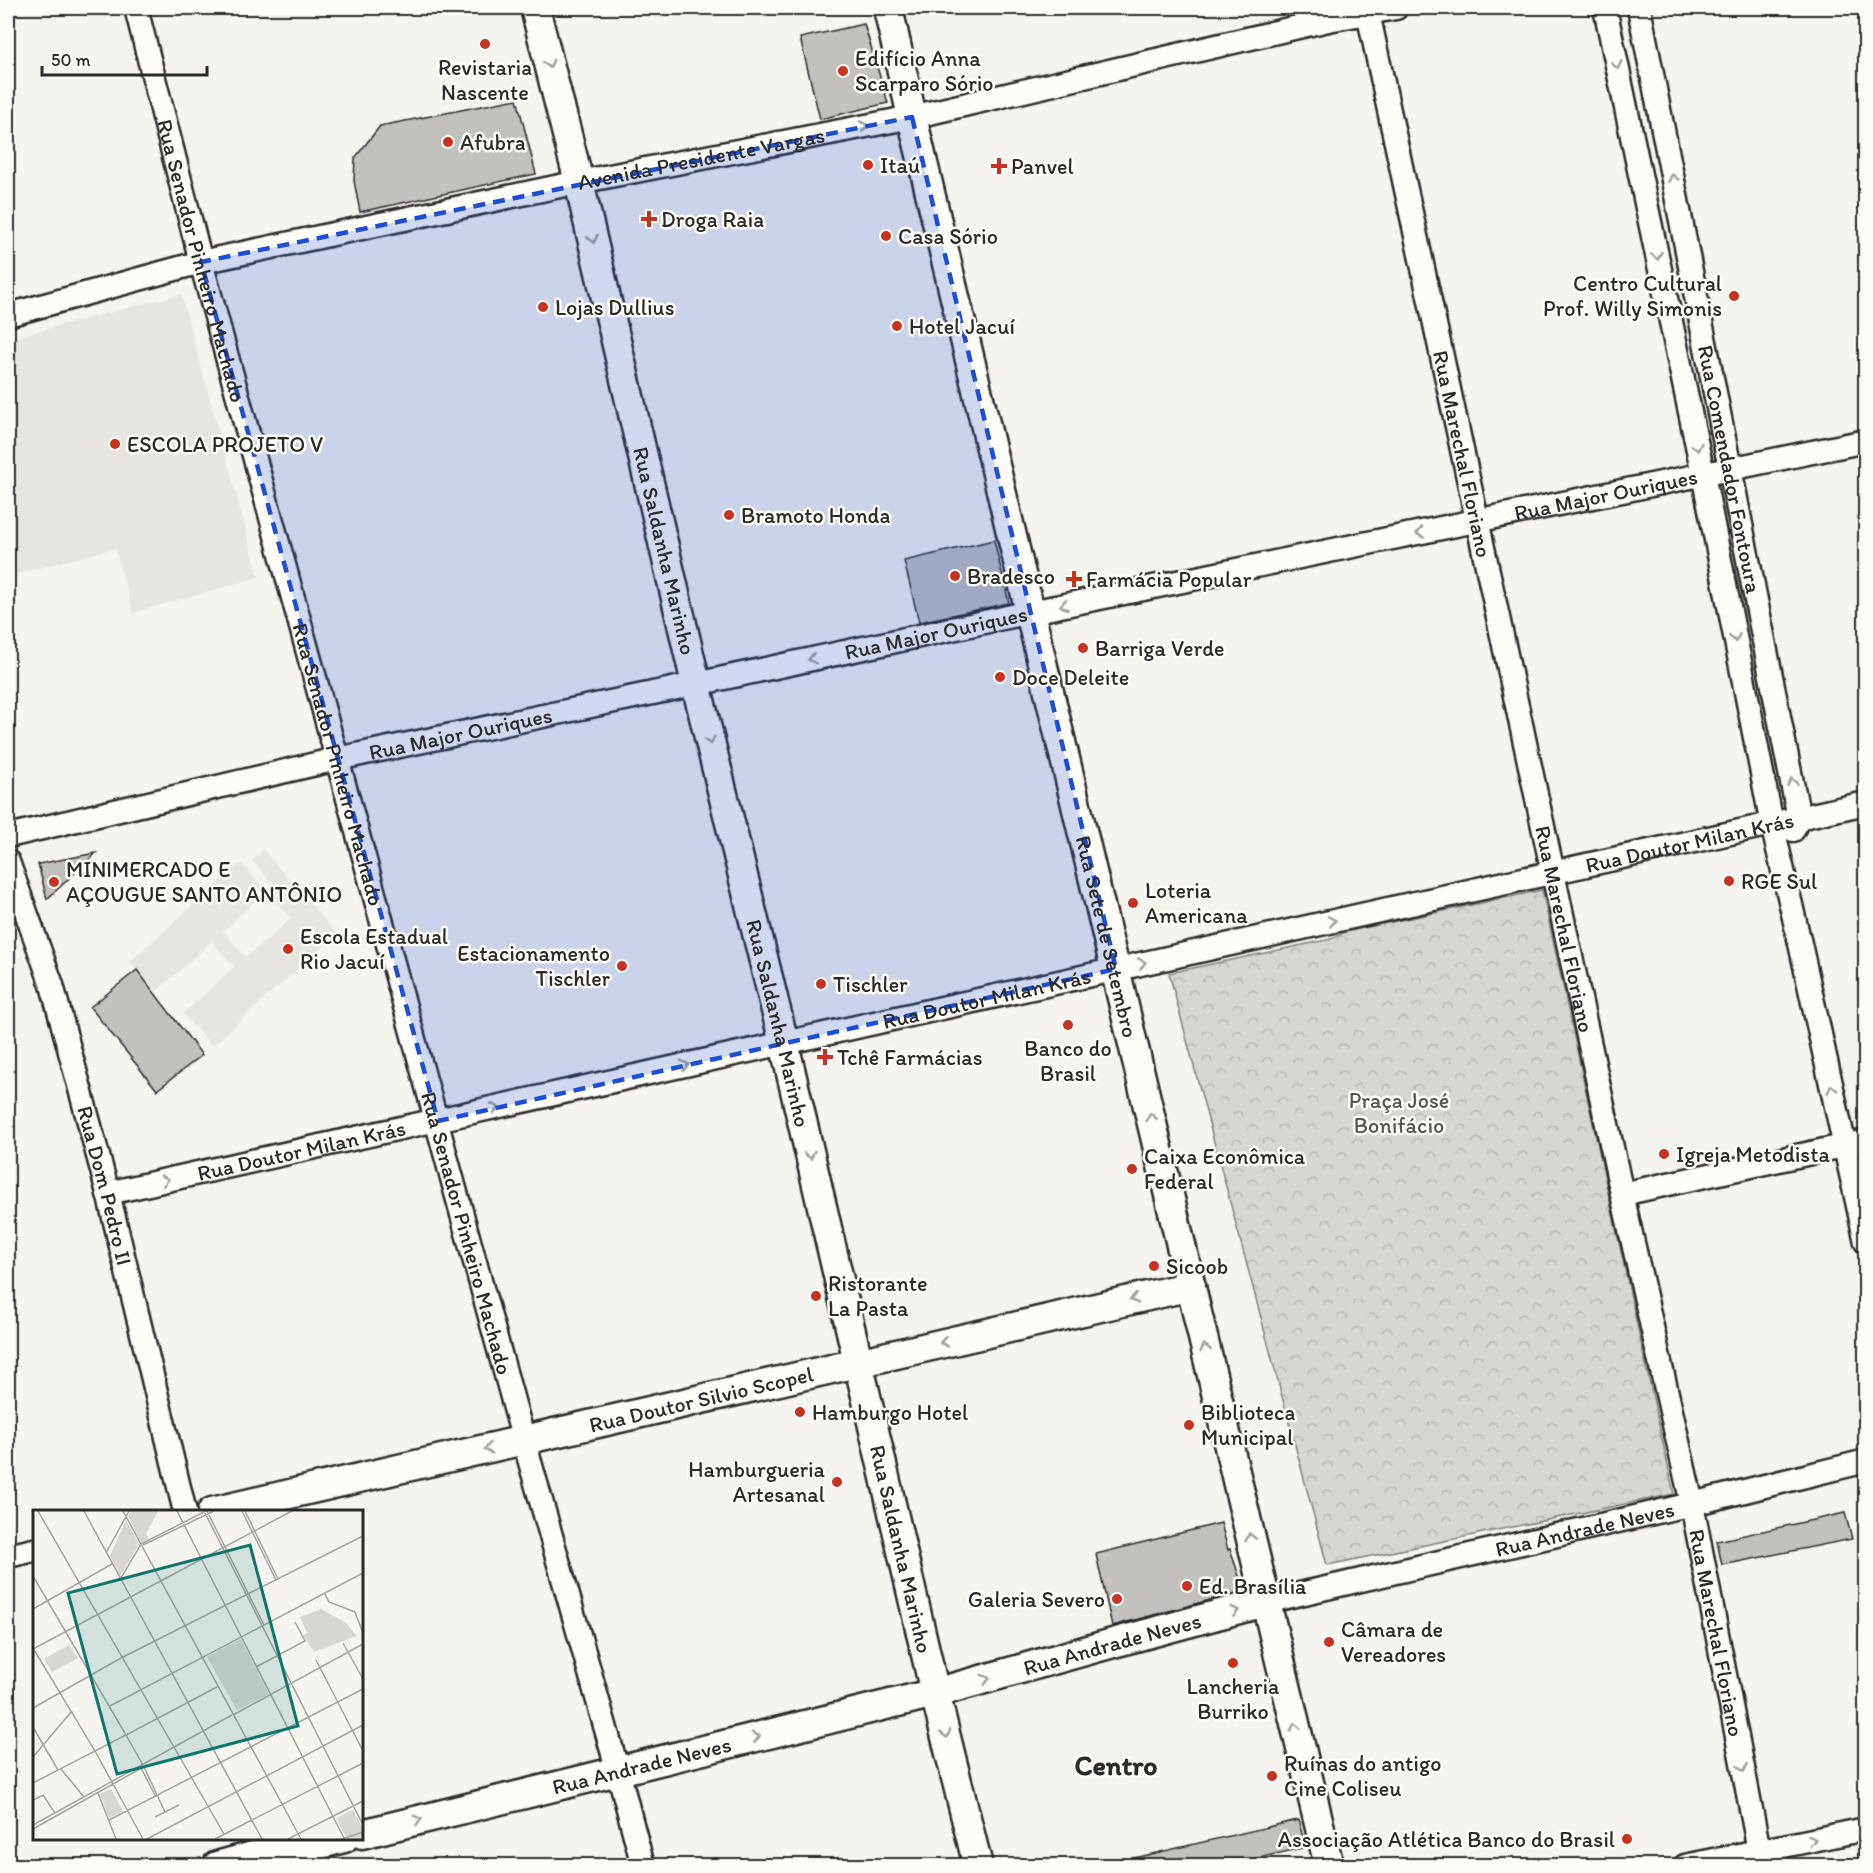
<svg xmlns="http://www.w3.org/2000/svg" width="1873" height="1873" font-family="Itim,sans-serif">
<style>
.built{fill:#e6e5e0}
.forest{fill:url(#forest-crowns);stroke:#81807e;stroke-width:1.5}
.building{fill:#c2c1be;stroke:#2b2b2b;stroke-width:1.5}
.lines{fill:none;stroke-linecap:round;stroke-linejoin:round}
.minor-casing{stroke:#2b2b2b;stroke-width:27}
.major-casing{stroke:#2b2b2b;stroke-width:33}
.minor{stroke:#fdfcf7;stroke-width:22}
.major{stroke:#fdfcf7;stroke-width:28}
.oneway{stroke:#9e9e9b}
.marked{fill:#1d4ed8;fill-opacity:0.2;stroke:#1d4ed8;stroke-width:4.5;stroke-dasharray:12 8;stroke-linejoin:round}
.poi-dot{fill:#c8321e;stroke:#fdfcf7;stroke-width:2}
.labels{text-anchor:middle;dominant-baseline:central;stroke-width:5;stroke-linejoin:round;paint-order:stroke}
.poi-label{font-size:22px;fill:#2b2b2b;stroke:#fdfcf7;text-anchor:start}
.street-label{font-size:22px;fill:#2b2b2b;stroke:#fdfcf7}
.park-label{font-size:22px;fill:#565655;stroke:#fdfcf7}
.district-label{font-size:28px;font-weight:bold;fill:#2b2b2b;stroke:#fdfcf7}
.inset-road{fill:none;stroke:#a4a4a1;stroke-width:1.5}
.view{fill:#0f766e;fill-opacity:0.15;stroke:#0f766e;stroke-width:3}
.inset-edge{fill:none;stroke:#2b2b2b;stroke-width:3}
</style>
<defs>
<pattern id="forest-crowns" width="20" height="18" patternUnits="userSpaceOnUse" patternTransform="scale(1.5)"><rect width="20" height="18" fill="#d7d6d2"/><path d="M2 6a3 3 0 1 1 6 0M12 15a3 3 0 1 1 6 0" fill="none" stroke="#b9b8b4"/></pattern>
</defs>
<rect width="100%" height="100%" fill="#f5f4ef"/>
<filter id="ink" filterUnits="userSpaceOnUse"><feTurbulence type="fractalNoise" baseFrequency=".0167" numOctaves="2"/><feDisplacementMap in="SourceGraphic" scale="12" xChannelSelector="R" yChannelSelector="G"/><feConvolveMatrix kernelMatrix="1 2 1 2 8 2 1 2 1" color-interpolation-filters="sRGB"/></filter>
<g filter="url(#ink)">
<!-- built -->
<g class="built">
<path d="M181 294 259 577 133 613 115 548 8 576V339Z"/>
<path d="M263 850 337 934 212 1046 183 1014 234 967 212 941 157 991 129 962 241 863 266 891 223 931 246 957 291 919 271 896 278 889 252 861Z"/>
</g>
<!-- forest -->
<path class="forest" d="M1542 890 1674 1494 1327 1565 1169 973 1331 939 1345 932Z"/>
<!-- building -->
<g class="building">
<path d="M864 24 888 103 820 119 800 38Z"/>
<path d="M517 99 536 174 360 212 354 181 355 158 380 126Z"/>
<path d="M994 540 1009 603 919 622 904 561Z"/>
<path d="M96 853 47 899 38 864Z"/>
<path d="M137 970 202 1055 157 1090 90 1007Z"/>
<path d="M1845 1513 1852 1539 1722 1565 1717 1541Z"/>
<path d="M1221 1523 1228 1550 1230 1549 1244 1591 1112 1626 1096 1554Z"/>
<path d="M1298 1820 1306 1847 1224 1866H1135L1134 1858Z"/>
</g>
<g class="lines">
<!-- minor casing -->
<g class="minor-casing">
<g id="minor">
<path id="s1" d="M136 8 201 262 524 1441 621 1782 643 1866"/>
<path id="s2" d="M1367 8 1622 1194 1692 1504 1762 1866"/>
<path d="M1605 8 1703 474 1772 824 1799 939 1866 1242"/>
<path id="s3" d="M1639 8 1799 818 1793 830"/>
<path id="s4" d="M8 315 201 262 579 182 912 117 1328 20 1396 8"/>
<path id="s5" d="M8 836 337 759 696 684 1031 612 1866 441"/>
<path id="s6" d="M8 862 52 985 108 1193 185 1512"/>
<path id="s7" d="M108 1193 1866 803"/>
<path d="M1622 1194 1866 1141"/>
<path d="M8 1556 34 1550"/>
<path id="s8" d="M1265 1602 1692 1504 1866 1461"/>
<path d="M1685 1866 1866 1829"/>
</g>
</g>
<!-- major casing -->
<g class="major-casing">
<g id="major">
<path id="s9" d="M535 8 579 182 696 684 784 1043 935 1693 978 1866"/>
<path id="s10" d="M888 8 912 117C1052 699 1188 1283 1329 1866"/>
<path id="s11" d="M212 1512C538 1438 864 1360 1191 1286"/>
<path id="s12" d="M362 1834 935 1693 1113 1643 1265 1602"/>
<path d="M217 1866 271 1851 306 1848 344 1838"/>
</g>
</g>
<!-- minor -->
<use href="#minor" class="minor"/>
<!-- major -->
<use href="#major" class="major"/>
</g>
<!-- one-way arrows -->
<defs><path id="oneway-chevron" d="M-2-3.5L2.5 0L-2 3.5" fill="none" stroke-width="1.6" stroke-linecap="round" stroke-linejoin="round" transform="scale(1.5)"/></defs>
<g class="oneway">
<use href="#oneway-chevron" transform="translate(549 64) rotate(76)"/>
<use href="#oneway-chevron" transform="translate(1617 65) rotate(78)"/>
<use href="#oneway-chevron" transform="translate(864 126) rotate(-11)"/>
<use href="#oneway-chevron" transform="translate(1673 178) rotate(-101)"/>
<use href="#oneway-chevron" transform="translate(593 239) rotate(77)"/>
<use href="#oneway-chevron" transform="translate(1657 256) rotate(78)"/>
<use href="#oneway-chevron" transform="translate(1697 447) rotate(78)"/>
<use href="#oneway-chevron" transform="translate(1420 533) rotate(169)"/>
<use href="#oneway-chevron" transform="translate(1064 605) rotate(169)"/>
<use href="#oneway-chevron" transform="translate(1735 638) rotate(79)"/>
<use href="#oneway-chevron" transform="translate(812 659) rotate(168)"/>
<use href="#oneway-chevron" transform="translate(710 741) rotate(76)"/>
<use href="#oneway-chevron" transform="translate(1792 782) rotate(-101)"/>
<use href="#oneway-chevron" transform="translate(1332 921) rotate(-12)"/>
<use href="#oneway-chevron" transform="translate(1142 963) rotate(-12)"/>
<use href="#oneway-chevron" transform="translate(685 1065) rotate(-13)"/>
<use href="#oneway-chevron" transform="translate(1832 1089) rotate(-102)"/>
<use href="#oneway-chevron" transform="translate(495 1108) rotate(-13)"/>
<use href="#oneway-chevron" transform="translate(1151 1117) rotate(-103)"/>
<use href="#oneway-chevron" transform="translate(810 1155) rotate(77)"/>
<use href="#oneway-chevron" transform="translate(165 1180) rotate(-12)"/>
<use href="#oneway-chevron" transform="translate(1134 1299) rotate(167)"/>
<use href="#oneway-chevron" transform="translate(944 1342) rotate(167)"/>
<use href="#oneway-chevron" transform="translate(1205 1348) rotate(-103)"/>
<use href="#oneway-chevron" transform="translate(488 1449) rotate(167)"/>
<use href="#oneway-chevron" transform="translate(1250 1537) rotate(-104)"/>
<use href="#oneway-chevron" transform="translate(1235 1611) rotate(-15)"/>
<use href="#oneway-chevron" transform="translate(986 1679) rotate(-16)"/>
<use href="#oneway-chevron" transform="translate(1295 1727) rotate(-104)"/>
<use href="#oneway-chevron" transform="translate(946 1734) rotate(76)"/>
<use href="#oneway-chevron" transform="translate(756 1737) rotate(-14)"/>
<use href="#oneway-chevron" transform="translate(1743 1768) rotate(79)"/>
<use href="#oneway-chevron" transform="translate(418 1820) rotate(-14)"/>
<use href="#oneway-chevron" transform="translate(1812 1840) rotate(-12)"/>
</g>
</g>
<!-- marked area -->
<path class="marked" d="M912 117 1116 969 438 1121 201 262Z"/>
<!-- markers -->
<g class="poi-dot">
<circle cx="485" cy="44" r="6"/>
<circle cx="843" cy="71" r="6"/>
<circle cx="448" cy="142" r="6"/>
<circle cx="868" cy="165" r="6"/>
<path d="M996 157h6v6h6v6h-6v6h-6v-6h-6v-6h6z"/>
<path d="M646 210h6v6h6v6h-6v6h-6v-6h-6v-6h6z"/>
<circle cx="886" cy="236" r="6"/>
<circle cx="1734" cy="296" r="6"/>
<circle cx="543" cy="307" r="6"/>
<circle cx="897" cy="326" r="6"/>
<circle cx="115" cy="444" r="6"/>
<circle cx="729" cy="515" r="6"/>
<circle cx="955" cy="576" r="6"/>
<path d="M1071 570h6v6h6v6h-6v6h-6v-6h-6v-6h6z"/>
<circle cx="1083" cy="648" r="6"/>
<circle cx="1000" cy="677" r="6"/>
<circle cx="1729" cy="881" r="6"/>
<circle cx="54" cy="882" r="6"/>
<circle cx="1133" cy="903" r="6"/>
<circle cx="288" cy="949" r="6"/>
<circle cx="622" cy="966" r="6"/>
<circle cx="821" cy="984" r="6"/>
<circle cx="1068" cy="1025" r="6"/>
<path d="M822 1048h6v6h6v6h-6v6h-6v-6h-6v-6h6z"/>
<circle cx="1664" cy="1154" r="6"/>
<circle cx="1132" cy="1169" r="6"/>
<circle cx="1154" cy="1266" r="6"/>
<circle cx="816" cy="1296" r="6"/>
<circle cx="800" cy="1412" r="6"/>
<circle cx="1189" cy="1425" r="6"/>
<circle cx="837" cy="1482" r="6"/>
<circle cx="1187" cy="1586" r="6"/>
<circle cx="1117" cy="1599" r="6"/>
<circle cx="1329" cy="1642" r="6"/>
<circle cx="1233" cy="1663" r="6"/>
<circle cx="1272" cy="1776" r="6"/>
<circle cx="1627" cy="1839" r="6"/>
</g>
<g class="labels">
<!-- poi labels -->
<g class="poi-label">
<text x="855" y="58">Edifício Anna<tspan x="855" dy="25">Scarparo Sório</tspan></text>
<text x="485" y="67" text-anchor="middle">Revistaria<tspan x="485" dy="25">Nascente</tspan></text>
<text x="460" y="142">Afubra</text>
<text x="880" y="165">Itaú</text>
<text x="1011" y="166">Panvel</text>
<text x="661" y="219">Droga Raia</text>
<text x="898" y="236">Casa Sório</text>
<text x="1722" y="283" text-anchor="end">Centro Cultural<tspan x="1722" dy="25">Prof. Willy Simonis</tspan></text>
<text x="555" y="307">Lojas Dullius</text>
<text x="909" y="326">Hotel Jacuí</text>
<text x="127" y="444">ESCOLA PROJETO V</text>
<text x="741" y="515">Bramoto Honda</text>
<text x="967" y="576">Bradesco</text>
<text x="1086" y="579">Farmácia Popular</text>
<text x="1095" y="648">Barriga Verde</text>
<text x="1012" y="677">Doce Deleite</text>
<text x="66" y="869">MINIMERCADO E<tspan x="66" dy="25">AÇOUGUE SANTO ANTÔNIO</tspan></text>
<text x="1741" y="881">RGE Sul</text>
<text x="1145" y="890">Loteria<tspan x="1145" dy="25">Americana</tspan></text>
<text x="300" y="936">Escola Estadual<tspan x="300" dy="25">Rio Jacuí</tspan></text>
<text x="610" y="953" text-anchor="end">Estacionamento<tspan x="610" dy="25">Tischler</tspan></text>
<text x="833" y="984">Tischler</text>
<text x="1068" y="1048" text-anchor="middle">Banco do<tspan x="1068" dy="25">Brasil</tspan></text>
<text x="837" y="1057">Tchê Farmácias</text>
<text x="1676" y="1154">Igreja Metodista</text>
<text x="1144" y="1156">Caixa Econômica<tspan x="1144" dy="25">Federal</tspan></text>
<text x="1166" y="1266">Sicoob</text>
<text x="828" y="1283">Ristorante<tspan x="828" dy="25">La Pasta</tspan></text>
<text x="812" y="1412">Hamburgo Hotel</text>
<text x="1201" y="1412">Biblioteca<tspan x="1201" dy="25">Municipal</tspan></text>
<text x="825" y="1469" text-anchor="end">Hamburgueria<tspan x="825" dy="25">Artesanal</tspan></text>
<text x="1199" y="1586">Ed. Brasília</text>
<text x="1105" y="1599" text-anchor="end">Galeria Severo</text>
<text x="1341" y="1629">Câmara de<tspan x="1341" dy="25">Vereadores</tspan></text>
<text x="1233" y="1686" text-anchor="middle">Lancheria<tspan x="1233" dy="25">Burriko</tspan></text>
<text x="1284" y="1763">Ruínas do antigo<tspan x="1284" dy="25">Cine Coliseu</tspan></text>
<text x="1615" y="1839" text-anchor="end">Associação Atlética Banco do Brasil</text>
</g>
<!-- street labels -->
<g class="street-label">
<text stroke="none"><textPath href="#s4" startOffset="711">Avenida Presidente Vargas</textPath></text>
<text stroke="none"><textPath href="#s1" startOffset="261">Rua Senador Pinheiro Machado</textPath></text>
<text stroke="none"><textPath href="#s2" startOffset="456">Rua Marechal Floriano</textPath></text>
<text stroke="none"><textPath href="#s3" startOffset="470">Rua Comendador Fontoura</textPath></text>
<text stroke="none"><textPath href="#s5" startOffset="1634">Rua Major Ouriques</textPath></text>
<text stroke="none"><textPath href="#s9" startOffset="558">Rua Saldanha Marinho</textPath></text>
<text stroke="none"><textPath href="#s5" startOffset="950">Rua Major Ouriques</textPath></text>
<text stroke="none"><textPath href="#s5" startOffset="464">Rua Major Ouriques</textPath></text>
<text stroke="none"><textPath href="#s1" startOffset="783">Rua Senador Pinheiro Machado</textPath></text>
<text stroke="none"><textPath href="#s7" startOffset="1620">Rua Doutor Milan Krás</textPath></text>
<text stroke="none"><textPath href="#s2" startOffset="942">Rua Marechal Floriano</textPath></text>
<text stroke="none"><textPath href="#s10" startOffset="954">Rua Sete de Setembro</textPath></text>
<text stroke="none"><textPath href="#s7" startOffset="900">Rua Doutor Milan Krás</textPath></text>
<text stroke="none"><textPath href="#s9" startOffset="1044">Rua Saldanha Marinho</textPath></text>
<text stroke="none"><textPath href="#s7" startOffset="198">Rua Doutor Milan Krás</textPath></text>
<text stroke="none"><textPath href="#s6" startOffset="338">Rua Dom Pedro II</textPath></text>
<text stroke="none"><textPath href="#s1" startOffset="1269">Rua Senador Pinheiro Machado</textPath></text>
<text stroke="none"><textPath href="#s11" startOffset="502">Rua Doutor Silvio Scopel</textPath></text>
<text stroke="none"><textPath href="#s8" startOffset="328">Rua Andrade Neves</textPath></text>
<text stroke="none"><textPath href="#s9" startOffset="1584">Rua Saldanha Marinho</textPath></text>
<text stroke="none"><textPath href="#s2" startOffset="1662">Rua Marechal Floriano</textPath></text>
<text stroke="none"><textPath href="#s12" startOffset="774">Rua Andrade Neves</textPath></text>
<text stroke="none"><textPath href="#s12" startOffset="288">Rua Andrade Neves</textPath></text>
</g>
<!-- park labels -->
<g class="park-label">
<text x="1399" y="1100">Praça José<tspan x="1399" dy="25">Bonifácio</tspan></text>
</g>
<!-- district labels -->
<g class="district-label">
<text x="1116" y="1765">Centro</text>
</g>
</g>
<!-- overview -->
<g transform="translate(33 1510)">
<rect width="330" height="330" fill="#f5f4ef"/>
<path d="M98 1H125L113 24 116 29 108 33 95 6ZM93 10 106 34 87 66 77 46ZM288 99 313 113 324 126 281 142 270 125 274 123 267 107ZM208 129 236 184 204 200 174 147ZM36 135 45 148 19 162 11 149ZM78 279 90 301 76 308 67 284ZM320 300 330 319V329H314L303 308Z" fill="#d7d6d2"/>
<path class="inset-road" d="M5 1 191 324M51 1 229 329M90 1 268 329M144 1 311 328M171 1 330 315M174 1 231 115M209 1 243 70M212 1 245 69M110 35 181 1M73 43 96 1M0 66 93 225 0 273M88 68 108 34 173 1M292 84 296 92 322 102M0 99 79 54M322 102 330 123M310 133 330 169M0 138 62 241 110 329M0 139 259 1M283 150 330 241M223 157 272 131 262 112M77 196 330 63M0 198 88 148 330 26M200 205 330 134M0 217 25 260M0 247 39 201M110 255 93 225 184 177M111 257 132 302M108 258 123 287M28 259 51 287M65 283 83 329M0 290 10 285 22 303M122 307 146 295M76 310 330 179M0 315 199 205M0 319 112 256M114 329 330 215M182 329 330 253M255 329 330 291M309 329 330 322"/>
<path class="view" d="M217 35 265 216 84 264 35 83Z"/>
<rect width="330" height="330" class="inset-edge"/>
</g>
<!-- margin -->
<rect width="1873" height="1873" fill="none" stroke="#fdfcf7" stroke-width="30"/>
<rect x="15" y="15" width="1843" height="1843" fill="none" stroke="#2b2b2b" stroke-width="2" filter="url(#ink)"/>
<!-- scale -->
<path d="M42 66v9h165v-9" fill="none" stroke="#2b2b2b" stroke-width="3"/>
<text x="51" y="66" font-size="18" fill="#2b2b2b" stroke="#fdfcf7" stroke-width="4.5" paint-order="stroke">50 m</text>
</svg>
